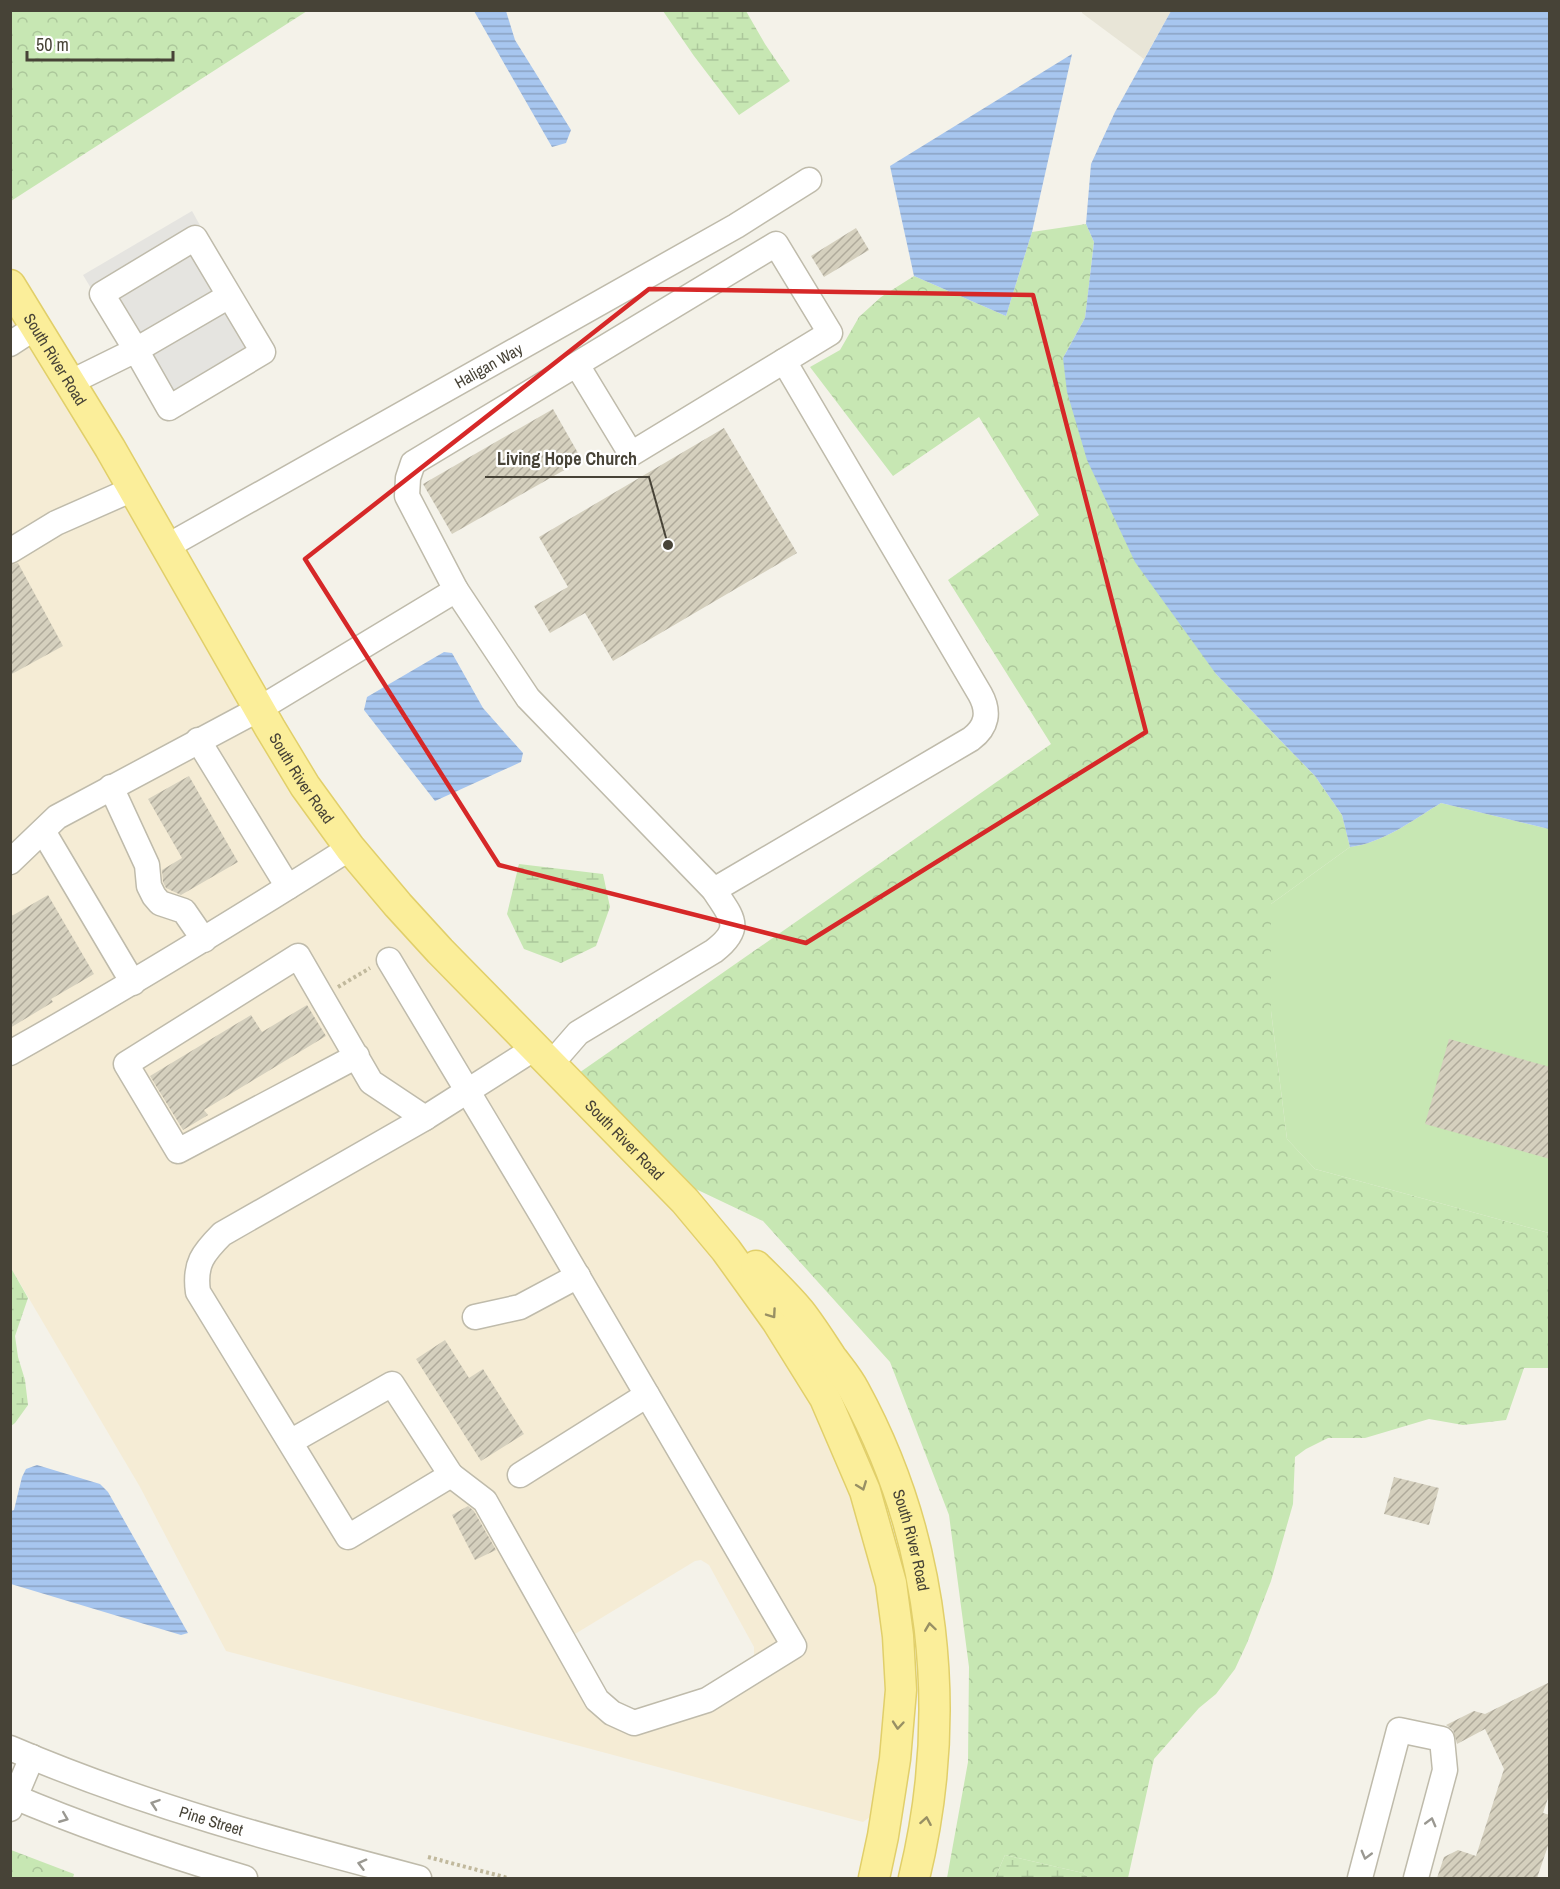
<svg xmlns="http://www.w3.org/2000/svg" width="1560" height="1889" font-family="'Archivo Narrow',sans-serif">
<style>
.residential{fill:#e8e5d7}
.commercial{fill:#f5ecd5;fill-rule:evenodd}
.forest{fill:url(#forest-crowns)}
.wetland{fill:url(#wetland-marsh)}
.green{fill:#c7e7b3}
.parking{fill:#e5e4e0}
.water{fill:url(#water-rules)}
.building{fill:url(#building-hatch)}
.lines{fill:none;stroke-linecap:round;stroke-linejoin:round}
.minor-casing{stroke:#bfbbab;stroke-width:27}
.major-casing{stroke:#e1cf6a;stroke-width:33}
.path{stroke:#c1b99d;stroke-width:4;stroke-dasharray:3 3;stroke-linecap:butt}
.minor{stroke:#fff;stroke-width:24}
.major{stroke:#fbee9a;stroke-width:30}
.oneway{stroke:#989064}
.oneway2{stroke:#9a9891}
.marked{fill:none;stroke:#d62828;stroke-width:4.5;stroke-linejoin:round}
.labels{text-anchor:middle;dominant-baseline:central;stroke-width:4.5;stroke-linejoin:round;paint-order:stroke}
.street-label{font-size:16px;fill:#474337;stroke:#fff}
.leader{fill:none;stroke:#474337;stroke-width:2}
.callout-dot{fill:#474337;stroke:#fff;stroke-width:2}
.callout-label{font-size:18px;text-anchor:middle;font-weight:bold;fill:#474337;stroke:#fff;stroke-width:4.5;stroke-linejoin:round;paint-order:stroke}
</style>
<defs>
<pattern id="forest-crowns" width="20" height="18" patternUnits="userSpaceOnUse" patternTransform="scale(1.5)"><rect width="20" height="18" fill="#c7e7b3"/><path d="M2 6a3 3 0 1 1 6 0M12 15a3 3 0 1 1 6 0" fill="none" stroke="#acc79b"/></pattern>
<pattern id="wetland-marsh" width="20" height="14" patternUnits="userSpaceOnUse" patternTransform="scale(1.5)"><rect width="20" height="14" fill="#c7e7b3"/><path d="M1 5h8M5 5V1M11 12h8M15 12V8" fill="none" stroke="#acc79b"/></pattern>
<pattern id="water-rules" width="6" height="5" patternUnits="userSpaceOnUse" patternTransform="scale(1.5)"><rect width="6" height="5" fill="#a7c6ef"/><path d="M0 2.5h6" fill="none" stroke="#8aa2c2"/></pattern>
<pattern id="building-hatch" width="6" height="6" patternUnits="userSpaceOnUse" patternTransform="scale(1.5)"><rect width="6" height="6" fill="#d5d0be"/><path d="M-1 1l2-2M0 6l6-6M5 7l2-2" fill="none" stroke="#afaa9b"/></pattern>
</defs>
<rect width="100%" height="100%" fill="#f4f2e9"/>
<!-- residential -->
<path class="residential" d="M1082 10 1171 11 1144 59 1082 13Z"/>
<!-- commercial -->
<path class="commercial" d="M10 305 260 732 717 1256 815 1403 854 1494 879 1584 890 1690 885 1743 870 1817 863 1822 226 1651 140 1487 11 1268ZM701 1560 709 1565 754 1647V1655L724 1674 727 1683 621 1716 574 1636 575 1634 695 1561Z"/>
<!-- forest -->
<g class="forest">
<path d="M11 10H307V11L11 201Z"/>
<path d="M1086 224 1094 242 1085 318 1063 358 1216 674 1315 776 1342 815 1350 847 1271 904V1011L1287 1139 1315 1169 1549 1233V1368H1524L1506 1420 1463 1425 1429 1419 1365 1438H1328L1306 1449 1295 1457 1293 1504 1271 1581 1247 1643 1235 1669 1216 1694 1199 1708 1154 1759 1128 1878H1089L1083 1873 1005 1855 995 1878H947L968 1762 969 1667 949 1515 890 1362 763 1221 681 1182 576 1075 1051 744 948 580 1039 515 979 417 893 476 810 367 840 350 859 317 881 297 914 276 1006 316 1032 232Z"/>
<path d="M11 1850 74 1874 73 1878H11Z"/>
</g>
<!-- wetland -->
<g class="wetland">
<path d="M663 11H746L765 44 790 81 739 115 694 56Z"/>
<path d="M519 864 603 874 610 907 596 946 561 963 524 949 507 914Z"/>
<path d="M11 1268 28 1298 15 1336 18 1357 25 1380 28 1405 15 1423 11 1426Z"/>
<path d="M1005 1855 1083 1873 1089 1878H995Z"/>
</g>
<!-- green -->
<path class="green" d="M1441 803 1549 829V1233L1315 1169 1287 1139 1271 1011V904L1350 847C1383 843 1413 820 1441 803Z"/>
<!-- parking -->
<path class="parking" d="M192 211 274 358 169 418 83 275Z"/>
<!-- water -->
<g class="water">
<path d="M474 11H506L515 40 571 130 566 143 552 147Z"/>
<path d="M1171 11H1549V829L1441 803C1413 820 1383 843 1350 847L1342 815 1315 776 1216 674 1135 562 1087 460 1067 392 1063 358 1085 318 1094 242 1086 224 1091 164 1115 112Z"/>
<path d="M1072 54 1032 232 1006 316 914 276 890 166Z"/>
<path d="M444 652 452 653 483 708 523 753 521 762 435 801 364 710 367 697Z"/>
<path d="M37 1465 100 1484 108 1492 188 1633 181 1635 11 1584V1511L14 1510 22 1477 26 1469Z"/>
</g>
<!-- building -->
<g class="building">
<path d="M856 228 869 250 824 277 811 256Z"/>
<path d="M553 409 582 460 452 534 423 484Z"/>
<path d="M724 428 797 553 613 661 585 613 550 633 534 606 568 587 539 537Z"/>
<path d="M18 563 63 646 10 675V565Z"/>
<path d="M189 776 238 862 181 895 166 888 163 882 162 870 182 858 148 799Z"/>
<path d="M48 895 94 974 51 999 53 1002 10 1028V917Z"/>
<path d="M307 1005 326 1036 204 1110 208 1115 183 1130 150 1076 251 1015 262 1032Z"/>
<path d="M1449 1039 1550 1067V1159L1425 1124Z"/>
<path d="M445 1340 469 1378 483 1369 524 1434 481 1461 416 1359Z"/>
<path d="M1394 1477 1439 1488 1429 1525 1384 1514Z"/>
<path d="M468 1506 474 1511 496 1550 475 1560 452 1515Z"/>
<path d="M1550 1682V1792L1543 1813 1550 1815V1840L1537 1878H1437L1444 1857 1458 1850 1476 1856 1504 1769 1485 1729 1457 1744 1453 1730 1446 1725 1474 1711 1485 1714Z"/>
</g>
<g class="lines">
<!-- minor casing -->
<g class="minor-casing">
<g id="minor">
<path d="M10 344 36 327"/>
<path d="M69 383 136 350 169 408 263 352 195 238 102 294 136 350 229 296"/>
<path id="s1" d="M166 547 736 226 809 180"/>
<path d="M10 551 56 523 133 489"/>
<path d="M198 740 288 887"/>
<path d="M111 787 147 865 149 886 154 896 160 903 184 911 204 940"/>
<path d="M43 831 133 983"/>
<path d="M10 862 57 817 259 709 456 590"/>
<path d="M714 890 971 739C987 727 990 712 980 694L784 361"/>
<path d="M389 960 543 1217 794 1646 707 1700 634 1723 612 1713 597 1700 485 1501 451 1475"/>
<path d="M10 1053C126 988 238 919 350 848"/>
<path d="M357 1056 178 1151 126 1064 298 956 371 1082 425 1118 535 1048"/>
<path d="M551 1064 578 1033 714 951C745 927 731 917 714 890L528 698 456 590 407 496 408 478 413 463 776 244 830 333 631 454 577 365"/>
<path d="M475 1317 520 1307 578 1276"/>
<path d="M290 1442 392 1384 451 1475 348 1537 198 1292C194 1264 203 1253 222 1234L425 1118"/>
<path d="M520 1475 647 1395"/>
<path id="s2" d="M10 1748C145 1806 278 1841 419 1878"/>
<path d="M10 1795C87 1828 165 1854 245 1878"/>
<path d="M10 1809 32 1757"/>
<path d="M1360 1878 1399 1730 1442 1739 1445 1770 1416 1878"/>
</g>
</g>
<!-- major casing -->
<g class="major-casing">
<g id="major">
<path id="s3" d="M10 285 110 448 270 728 305 786 350 848 398 905 440 951 685 1201 726 1250 777 1321 825 1398 865 1491 891 1583 898 1636 901 1690 895 1759 883 1836 874 1878"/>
<path id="s4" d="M756 1266C771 1281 787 1296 800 1312 811 1326 821 1342 831 1357 839 1368 848 1378 854 1390 936 1540 954 1714 914 1878"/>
</g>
</g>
<!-- path -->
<g class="path">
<path d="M338 987 370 968"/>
<path d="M428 1857 508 1878"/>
</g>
<!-- minor -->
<use href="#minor" class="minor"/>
<!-- major -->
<use href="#major" class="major"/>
</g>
<!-- one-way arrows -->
<defs><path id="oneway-chevron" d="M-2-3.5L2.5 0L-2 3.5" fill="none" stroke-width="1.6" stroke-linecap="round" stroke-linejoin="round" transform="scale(1.5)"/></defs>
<g class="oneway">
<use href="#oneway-chevron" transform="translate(772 1314) rotate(55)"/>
<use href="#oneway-chevron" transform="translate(862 1486) rotate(69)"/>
<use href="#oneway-chevron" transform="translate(930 1627) rotate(-98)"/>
<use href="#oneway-chevron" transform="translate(898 1725) rotate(95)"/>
<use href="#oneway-chevron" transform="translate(926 1821) rotate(-80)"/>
</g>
<g class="oneway2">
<use href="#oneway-chevron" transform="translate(155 1804) rotate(-161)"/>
<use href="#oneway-chevron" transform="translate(64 1818) rotate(22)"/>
<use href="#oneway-chevron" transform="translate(1431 1822) rotate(-75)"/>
<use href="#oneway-chevron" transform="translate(1366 1855) rotate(105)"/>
<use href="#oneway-chevron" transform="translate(362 1864) rotate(-165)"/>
</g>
<!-- marked area -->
<path class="marked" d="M649 289 1033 295 1146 732 806 943 499 865 305 559Z"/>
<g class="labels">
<!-- street labels -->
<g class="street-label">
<text stroke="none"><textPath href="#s3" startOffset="87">South River Road</textPath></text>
<text stroke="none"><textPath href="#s1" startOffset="370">Haligan Way</textPath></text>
<text stroke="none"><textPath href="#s3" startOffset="573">South River Road</textPath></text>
<text stroke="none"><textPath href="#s3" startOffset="1059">South River Road</textPath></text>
<text stroke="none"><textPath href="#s4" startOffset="320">South River Road</textPath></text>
<text stroke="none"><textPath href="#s2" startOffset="214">Pine Street</textPath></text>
</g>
</g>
<!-- callouts -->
<path class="leader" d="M668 545L649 477H485"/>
<circle class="callout-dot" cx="668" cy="545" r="6"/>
<g class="callout-label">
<text x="567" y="465">Living Hope Church</text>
</g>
<!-- border -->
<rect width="1560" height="1889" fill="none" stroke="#474337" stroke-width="24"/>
<!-- scale -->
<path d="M27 51v9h146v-9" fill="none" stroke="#474337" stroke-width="3"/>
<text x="36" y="51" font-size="18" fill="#474337" stroke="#ffffff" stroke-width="4.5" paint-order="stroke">50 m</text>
</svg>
